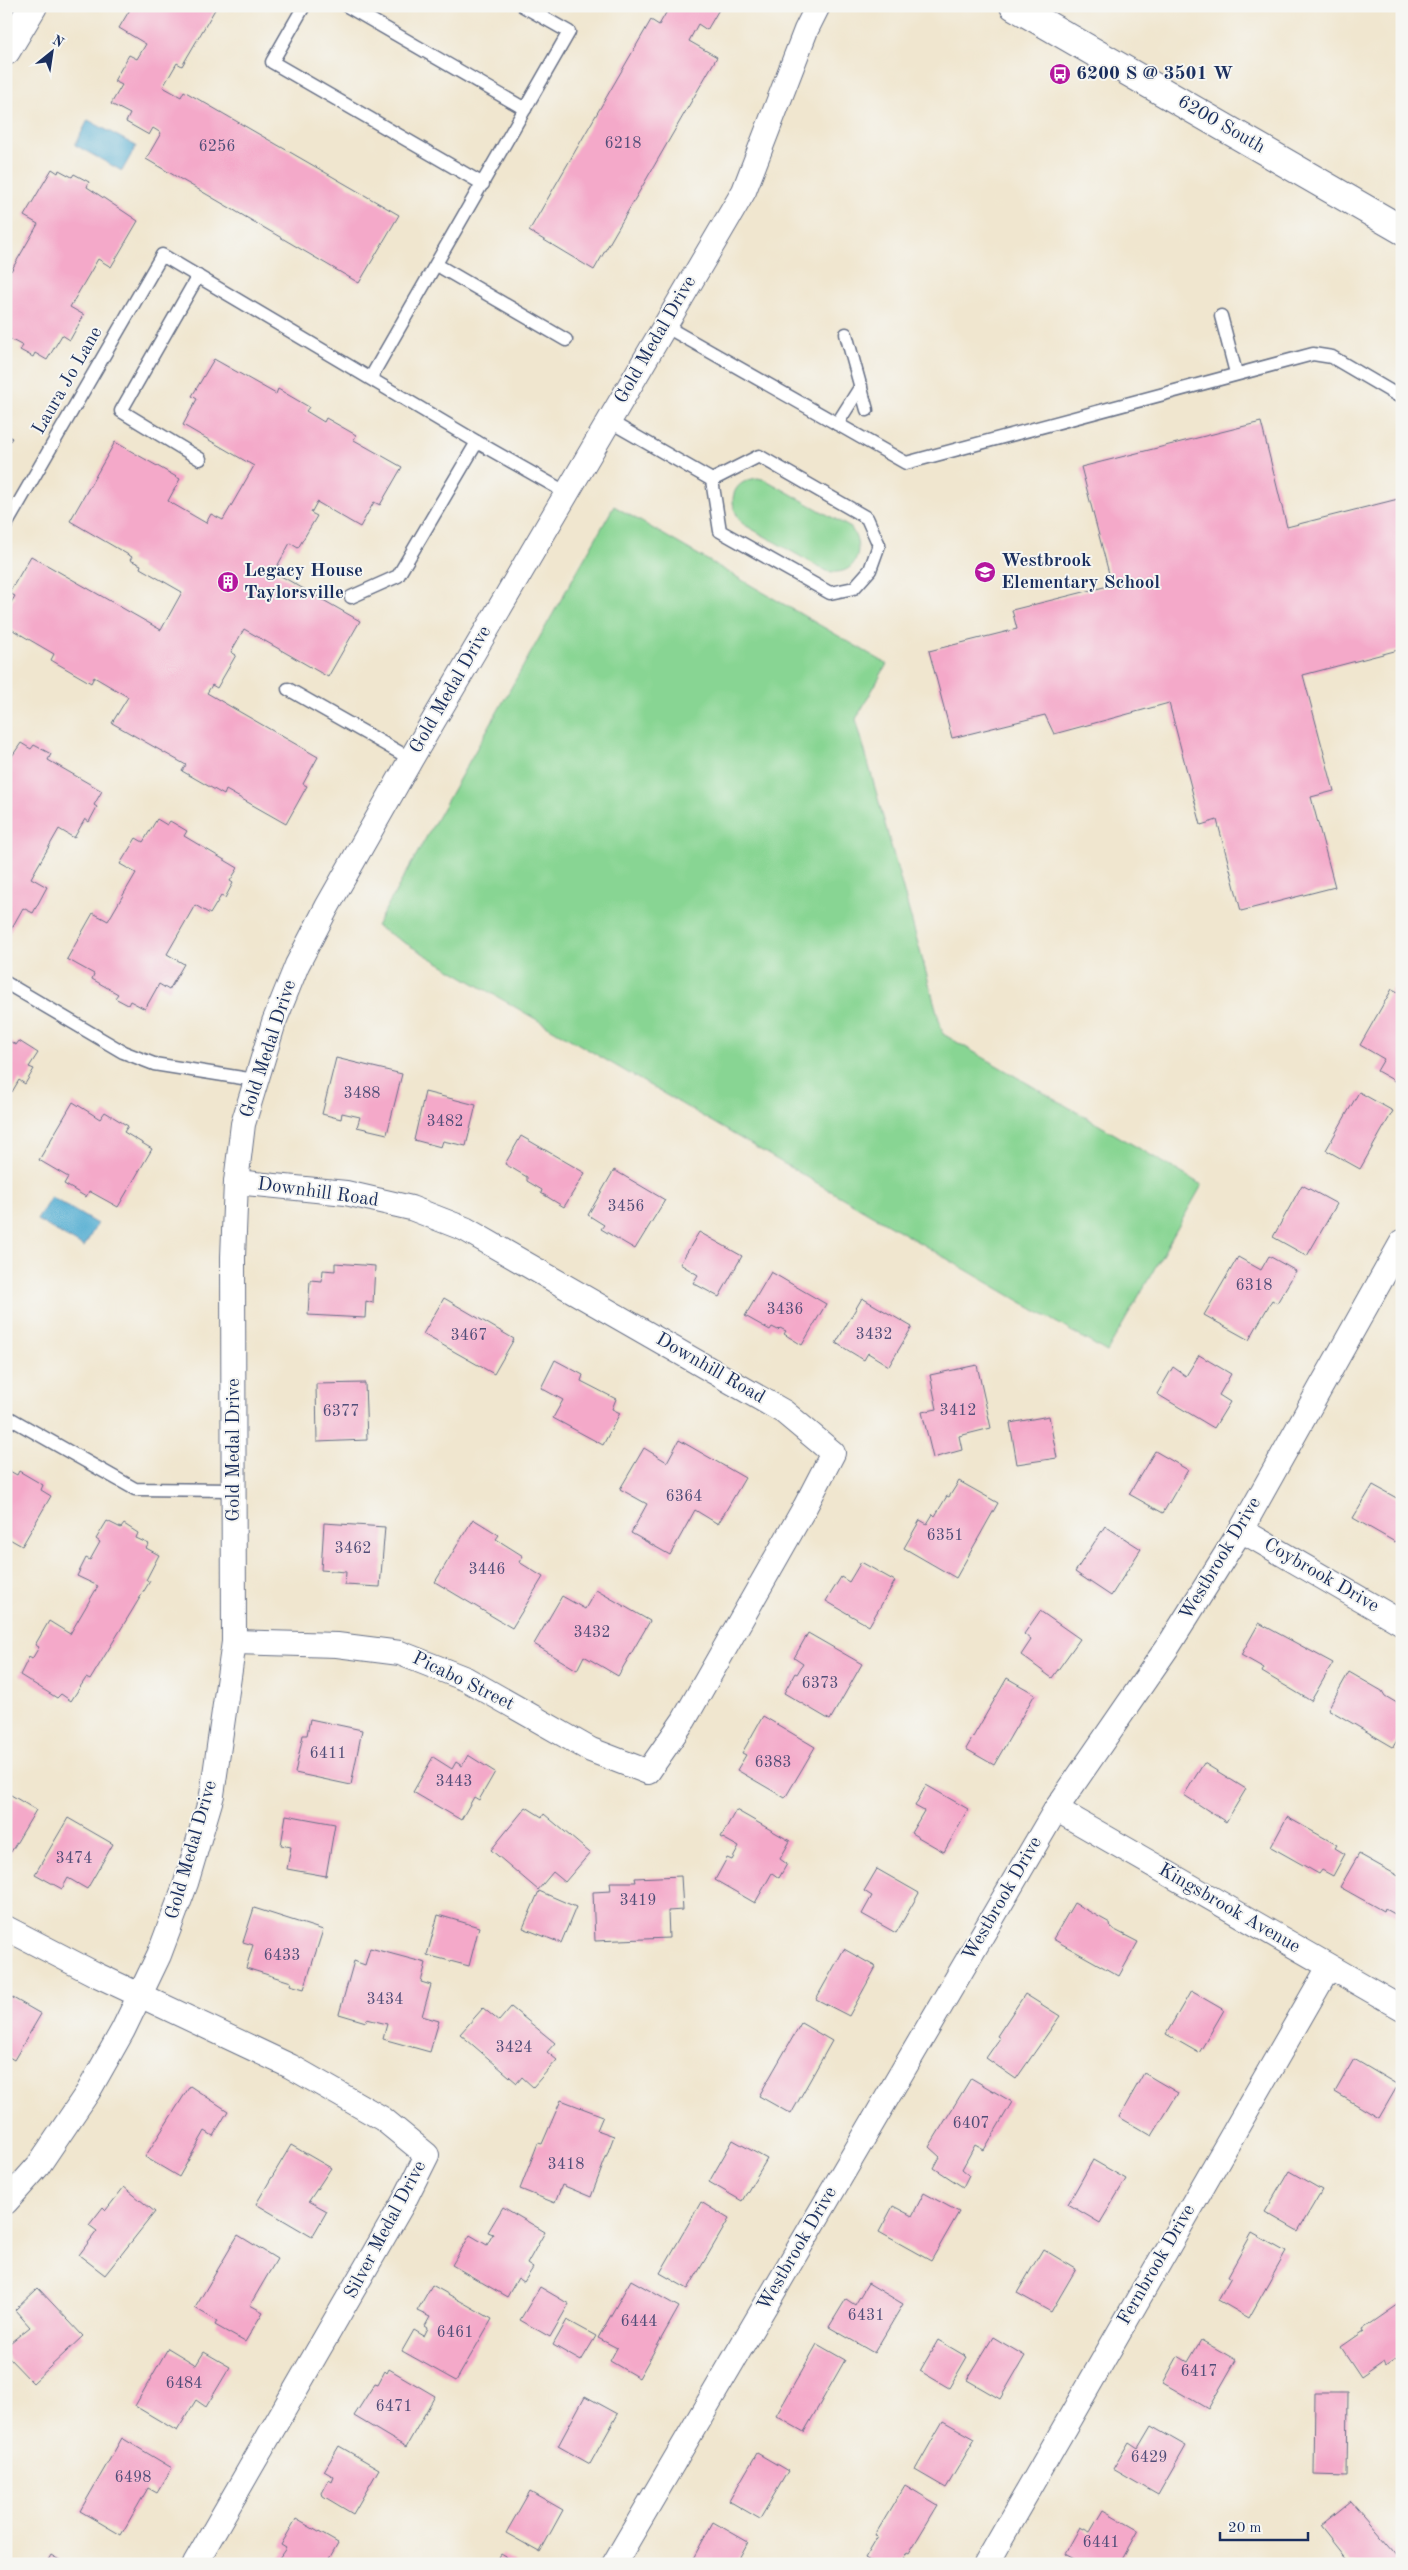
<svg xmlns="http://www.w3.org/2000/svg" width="1408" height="2570" font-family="'Old Standard TT',serif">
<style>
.green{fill:#88d593;stroke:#528278}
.water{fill:#55aed2;stroke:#386e98}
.building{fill:#f4a9c9}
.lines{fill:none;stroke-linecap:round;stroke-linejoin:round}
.lane-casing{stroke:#666f86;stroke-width:15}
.street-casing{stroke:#666f86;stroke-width:26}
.secondary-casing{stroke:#666f86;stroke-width:30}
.highway-casing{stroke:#666f86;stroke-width:30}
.lane{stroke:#fff;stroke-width:12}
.street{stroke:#fff;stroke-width:24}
.secondary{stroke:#fff;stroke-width:28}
.highway{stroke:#fff;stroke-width:28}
.labels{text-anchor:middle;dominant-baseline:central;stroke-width:4;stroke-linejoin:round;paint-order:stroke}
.number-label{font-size:16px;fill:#514e79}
.poi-label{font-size:19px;font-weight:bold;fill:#1b2f5e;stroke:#f6f6f2;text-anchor:start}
.street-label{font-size:19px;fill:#1b2f5e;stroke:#f6f6f2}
</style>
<rect width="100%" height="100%" fill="#f6f6f2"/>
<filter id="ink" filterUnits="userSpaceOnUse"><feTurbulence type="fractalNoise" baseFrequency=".02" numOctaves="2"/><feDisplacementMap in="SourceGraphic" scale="10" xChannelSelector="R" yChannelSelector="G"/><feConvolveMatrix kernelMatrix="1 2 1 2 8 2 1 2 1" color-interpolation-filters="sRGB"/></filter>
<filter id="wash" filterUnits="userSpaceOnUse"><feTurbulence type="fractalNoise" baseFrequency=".0096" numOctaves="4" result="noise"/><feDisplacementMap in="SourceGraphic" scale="20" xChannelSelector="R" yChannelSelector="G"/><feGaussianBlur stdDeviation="1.12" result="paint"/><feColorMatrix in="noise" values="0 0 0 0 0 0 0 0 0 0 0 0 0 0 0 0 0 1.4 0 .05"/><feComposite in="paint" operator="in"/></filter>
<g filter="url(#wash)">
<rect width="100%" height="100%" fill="#f0e6cf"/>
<!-- green -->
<g class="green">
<path d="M758 478 766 480 851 528C866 550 856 578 826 571L743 524C727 505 729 481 758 478Z"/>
<path d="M614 506 887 664 856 719 943 1034 1202 1185 1107 1352 376 926Z"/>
</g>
<!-- water -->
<g class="water">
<path d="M88 120 136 146 122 171 75 145Z"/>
<path d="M51 1197 97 1224 84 1247 37 1220Z"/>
</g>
<g id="blocks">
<!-- building -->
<g class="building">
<path d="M132 6H217L182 66 177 63 163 87 181 97 184 91 399 215 359 283 146 159 161 133 153 128 149 135 126 122 130 114 111 104 122 85 114 81 129 55 137 59 146 44 119 28Z"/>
<path d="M670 6H721L707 30 698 24 689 41 717 57 594 270 529 231 651 20 659 25Z"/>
<path d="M52 169 58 173 59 170 72 177 74 174 89 182 87 187 138 221 111 267 98 259 70 307 84 315 70 340 62 335 47 360 35 353 33 357 20 350 23 346 6 337V269L11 271 38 224 24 216Z"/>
<path d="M214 359 276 394 278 389 309 407 306 411 324 422 326 418 356 435 354 440 402 467 380 505 374 502 360 527 317 502 311 513 317 516 298 548 290 543 274 572 360 621 328 677 244 629 231 652 236 655 217 688 212 685 207 693 318 757 303 784 307 786 286 824 226 790 224 795 182 771 186 765 112 723 128 697 94 677 91 683 51 660 54 654 6 626V611L15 596 9 593 31 556 161 630 182 592 140 568 141 565 130 560 132 557 70 521 115 442 180 479 168 501 206 523 211 514 223 520 254 466 183 425 197 399 192 396Z"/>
<path d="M1261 422 1287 527 1402 498V649L1303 675 1334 791 1311 797 1335 887 1241 911 1217 820 1201 825 1169 703 1054 734 1045 715 952 738 929 651 1017 629 1012 610 1112 585 1081 467Z"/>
<path d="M6 434 12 438 6 448Z"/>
<path d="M21 743 31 749 34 745 51 754 48 760 102 791 94 805 97 807 89 822 85 819 74 838 59 829 31 878 47 887 33 913 23 908 9 933 6 932V765Z"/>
<path d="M157 819 167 825 170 821 187 831 184 836 238 868 230 881 233 883 225 898 221 896 210 914 195 905 167 954 184 964 169 990 159 984 145 1009 130 1001 128 1005 115 998 118 994 92 979 94 974 67 959 93 913 108 921 136 873 120 864 136 838 143 842Z"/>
<path d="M1392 989 1402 994V1085L1377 1071 1384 1059 1360 1045Z"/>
<path d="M6 1039 16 1045 19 1041 38 1053 29 1067 34 1069 25 1084 19 1080 12 1092 6 1088Z"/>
<path d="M336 1058 402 1074 387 1134 357 1127 360 1117 342 1113 341 1119 322 1114Z"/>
<path d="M425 1092 476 1105 466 1146 443 1141 441 1147 414 1140Z"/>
<path d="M1359 1092 1393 1111 1360 1169 1326 1150Z"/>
<path d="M73 1102 100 1119 105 1112 128 1126 124 1132 152 1149 118 1207 89 1191 86 1197 64 1184 68 1177 39 1160Z"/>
<path d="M521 1136 585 1173 564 1207 541 1193 542 1190 527 1181V1177L505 1164Z"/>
<path d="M614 1170 665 1200 635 1249 601 1229 604 1225 588 1215Z"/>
<path d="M1302 1185 1337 1204 1307 1256 1273 1237Z"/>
<path d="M699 1232 742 1256 719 1297 693 1283 698 1275 680 1264Z"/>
<path d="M1269 1256 1296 1271 1277 1303 1272 1300 1249 1340 1204 1315 1238 1257 1261 1270Z"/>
<path d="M335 1263 375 1266 373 1303 366 1301 365 1318 308 1315 310 1280 322 1281 323 1270 335 1271Z"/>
<path d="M771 1272 826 1304 802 1345 784 1334 786 1331 780 1328 778 1330 772 1327 770 1330 745 1316Z"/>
<path d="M444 1298 514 1339 494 1374 423 1334Z"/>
<path d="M862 1298 912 1327 889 1366 868 1353 864 1360 836 1343Z"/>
<path d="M1199 1355 1231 1374 1219 1395 1230 1402 1214 1428 1157 1394 1173 1367 1186 1376Z"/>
<path d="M555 1360 583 1375 581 1381 616 1399 612 1409 620 1413 603 1445 553 1418 563 1400 541 1388Z"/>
<path d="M977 1365 991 1428 959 1436 962 1450 933 1458 922 1412 937 1409 930 1375Z"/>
<path d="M365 1383 367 1440 317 1442 316 1384Z"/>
<path d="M1049 1416 1057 1458 1017 1464 1010 1423Z"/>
<path d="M679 1440 745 1478 718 1524 695 1510 670 1555 631 1533 647 1504 620 1489 644 1448 667 1462Z"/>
<path d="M1155 1451 1188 1470 1163 1513 1129 1494Z"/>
<path d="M6 1469 17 1475 19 1471 43 1485 41 1490 51 1496 22 1546 6 1537Z"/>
<path d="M959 1481 998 1503 956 1578 904 1548 920 1520 927 1524 933 1514 935 1516 947 1496 949 1497Z"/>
<path d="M1373 1485 1402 1501V1530L1395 1542 1353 1518Z"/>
<path d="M473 1519 499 1535 496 1539 523 1556 519 1562 543 1577 512 1628 435 1582Z"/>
<path d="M107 1521 121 1528 124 1524 138 1533 136 1538 149 1544 146 1548 159 1555 146 1580 150 1581 90 1680 86 1678 71 1701 61 1694 57 1698 20 1675 29 1657 32 1659 39 1647 35 1645 49 1621 70 1634 98 1586 77 1576 86 1558 90 1560 100 1542 96 1539Z"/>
<path d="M324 1523 385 1527 380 1587 345 1585 346 1572 321 1570Z"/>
<path d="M1105 1526 1141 1549 1111 1596 1075 1572Z"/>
<path d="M861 1562 895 1581 869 1626 826 1601 841 1577 849 1582Z"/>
<path d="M596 1590 650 1621 618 1676 584 1656 577 1670 534 1644 562 1596 585 1609Z"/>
<path d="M1040 1611 1080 1639 1052 1678 1021 1655 1031 1640 1024 1634Z"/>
<path d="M1259 1623 1333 1663 1311 1701 1262 1672 1264 1668 1241 1655Z"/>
<path d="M808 1633 862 1664 830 1720 784 1693 795 1673 797 1674 803 1664 794 1658Z"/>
<path d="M1349 1672 1382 1691 1385 1696 1402 1706V1732L1393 1747 1328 1709Z"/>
<path d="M1007 1678 1035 1694 994 1765 966 1749Z"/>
<path d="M763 1716 815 1747 785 1798 737 1770 746 1755 742 1753Z"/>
<path d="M310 1719 362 1730 351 1785 295 1773 303 1735H307Z"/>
<path d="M468 1755 495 1772 479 1800 474 1797 461 1820 413 1792 433 1757 452 1769 456 1762 462 1766Z"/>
<path d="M1204 1763 1246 1789 1226 1822 1184 1795Z"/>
<path d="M926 1785 968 1809 944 1852 911 1833 924 1811 915 1806Z"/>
<path d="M6 1792 36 1810 11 1852 6 1849Z"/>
<path d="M526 1807 542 1817 544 1814 590 1853 565 1882 553 1872 538 1890 491 1850Z"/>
<path d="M736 1810 790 1841 780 1859 787 1864 779 1878 772 1873 755 1903 715 1880 727 1858 732 1860 739 1847 721 1837Z"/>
<path d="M286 1815 335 1824 326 1876 287 1869 291 1847 281 1845Z"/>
<path d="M1287 1817 1337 1845 1335 1848 1345 1854 1333 1876 1322 1870 1319 1874 1271 1847Z"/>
<path d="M68 1818 113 1844 87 1889 68 1878 62 1889 35 1874Z"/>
<path d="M1359 1854 1402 1878V1918L1384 1908 1383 1911 1340 1887Z"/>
<path d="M877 1869 919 1893 896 1933 862 1914 872 1896 864 1891Z"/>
<path d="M681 1876 683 1910 668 1911 669 1938 595 1941 593 1892 611 1891 610 1882H636L635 1878Z"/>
<path d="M539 1891 576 1907 561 1943 523 1928Z"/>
<path d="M1074 1903 1110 1923 1111 1928 1138 1942 1119 1976 1053 1939Z"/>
<path d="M254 1908 323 1930 304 1989 290 1985 291 1982 246 1968 253 1945 243 1942Z"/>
<path d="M438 1915 479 1927 469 1966 427 1955Z"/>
<path d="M370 1948 426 1963 421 1982 431 1985 422 2016 439 2021 430 2052 383 2039 387 2024 367 2019 366 2022 339 2014 354 1961 365 1965Z"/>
<path d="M844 1949 876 1967 849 2016 816 1999Z"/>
<path d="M1191 1991 1224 2010 1199 2053 1166 2034Z"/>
<path d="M6 1994 41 2014 14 2060 9 2057 6 2061Z"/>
<path d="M1025 1994 1060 2016 1016 2079 986 2058 1000 2038 997 2036Z"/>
<path d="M511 2007 555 2043 547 2052 557 2060 533 2087 522 2077 517 2083 460 2034 483 2008 499 2021Z"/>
<path d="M801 2023 832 2041 791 2114 759 2096Z"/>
<path d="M1354 2059 1398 2085 1379 2118 1335 2092Z"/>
<path d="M1144 2073 1178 2093 1152 2136 1119 2117Z"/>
<path d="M971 2078 1012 2102 984 2150 975 2145 962 2169 969 2175 963 2187 934 2168 940 2157 929 2147Z"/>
<path d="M190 2086 228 2111 213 2136 205 2131 179 2177 145 2157Z"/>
<path d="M561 2100 603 2116 597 2130 614 2136 591 2197 562 2185 555 2203 520 2189 538 2143 542 2144Z"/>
<path d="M733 2140 767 2159 742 2201 709 2182Z"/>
<path d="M291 2145 331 2168 309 2201 327 2211 312 2237 256 2204Z"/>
<path d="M1093 2160 1126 2179 1100 2223 1068 2204Z"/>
<path d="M1289 2171 1322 2190 1298 2231 1265 2212Z"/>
<path d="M124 2187 155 2212 105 2275 79 2255 97 2231 89 2225 103 2207 106 2210Z"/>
<path d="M924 2193 959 2212 931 2261 879 2232 893 2206 912 2216Z"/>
<path d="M701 2202 729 2219 688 2289 660 2273Z"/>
<path d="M503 2207 545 2232 527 2264 533 2268 524 2282 518 2278 507 2297 452 2265 470 2235 487 2245 493 2234 488 2232Z"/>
<path d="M1252 2233 1286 2252 1249 2318 1218 2300 1231 2277 1228 2276Z"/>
<path d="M238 2235 277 2259 250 2305 263 2312 245 2342 215 2325 217 2321 195 2308Z"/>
<path d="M1043 2249 1076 2269 1051 2312 1017 2293Z"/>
<path d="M631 2280 679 2307 639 2378 610 2361 617 2348 598 2338Z"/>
<path d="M868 2283 903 2304 874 2353 829 2327 846 2299 855 2305Z"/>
<path d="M432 2285 492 2319 456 2381 402 2351 414 2330 424 2336 428 2328 425 2326 430 2317 417 2311Z"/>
<path d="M540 2287 569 2304 550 2337 520 2320Z"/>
<path d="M38 2288 83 2336 33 2383 6 2355V2346L30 2327 15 2310Z"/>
<path d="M1402 2302V2354L1386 2365 1384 2361 1361 2377 1341 2347 1364 2331 1363 2329Z"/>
<path d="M567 2320 596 2336 581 2361 553 2345Z"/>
<path d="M993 2337 1025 2356 1000 2399 967 2380Z"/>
<path d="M938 2340 967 2357 949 2388 920 2371Z"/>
<path d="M1201 2340 1236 2360 1208 2409 1163 2383 1178 2356 1188 2362Z"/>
<path d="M817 2344 845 2360 804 2432 776 2416Z"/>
<path d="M168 2348 196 2365 204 2352 230 2367 206 2407 196 2400 177 2431 135 2406Z"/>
<path d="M389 2369 435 2396 406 2447 354 2416 375 2383 378 2384 385 2371 387 2373Z"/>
<path d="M1315 2393H1348L1347 2476 1314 2475Z"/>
<path d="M585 2396 618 2414 590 2464 558 2446Z"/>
<path d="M943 2421 975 2439 946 2488 915 2470Z"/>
<path d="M1151 2426 1186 2446 1158 2495 1113 2469 1129 2442 1138 2448Z"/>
<path d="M122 2438 172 2468 157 2493 148 2488 121 2535 80 2511Z"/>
<path d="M339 2446 379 2469 353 2514 323 2496 322 2493 329 2480 332 2482 334 2477 324 2471Z"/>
<path d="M757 2453 788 2471 760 2519 729 2501Z"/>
<path d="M905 2485 938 2505 909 2553 907 2552 900 2564H875L865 2558 878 2536 875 2535Z"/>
<path d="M530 2491 563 2510 540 2552 506 2533Z"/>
<path d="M1351 2501 1400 2558 1393 2564H1350L1320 2526Z"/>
<path d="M1103 2510 1138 2530 1119 2564H1083L1065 2554 1080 2527 1090 2532Z"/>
<path d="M296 2519 338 2543 326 2564H275L286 2548 281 2545Z"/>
<path d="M713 2522 748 2542 736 2564H690Z"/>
<path d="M501 2554 518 2564H495Z"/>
<path d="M51 2555 66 2564H46Z"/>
</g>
</g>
</g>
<g filter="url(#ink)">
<use href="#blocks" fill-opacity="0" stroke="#666f86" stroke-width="1"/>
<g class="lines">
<!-- lane casing -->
<g class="lane-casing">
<g id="lane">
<path d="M304 6 272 62 483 184"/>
<path d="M347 6 525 109"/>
<path d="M437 265 566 340"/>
<path d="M198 276 121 411 200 459"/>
<path d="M1221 316 1236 373"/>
<path d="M665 326 906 463 1313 354 1332 357 1402 398"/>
<path d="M846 334 867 410"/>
<path d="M371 377 569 32 523 6"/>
<path d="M609 421 712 480"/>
<path d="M837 424 861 386"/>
<path d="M759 456 867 518 879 545 870 570 854 588 830 593 720 531 712 480Z"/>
<path d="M6 525 162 255 477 442 567 493"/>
<path d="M351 597 398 576 477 442"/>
<path d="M288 689 411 759"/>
<path d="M6 983 123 1052 154 1064 255 1080"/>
<path d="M6 1416 135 1489 234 1490"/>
</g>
</g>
<!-- street casing -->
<g class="street-casing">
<g id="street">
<path d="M1241 1530 1402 1623"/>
<path d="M234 1642 337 1645 400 1653 466 1679 591 1750 648 1772 684 1720 805 1507 833 1453 784 1412 465 1229 411 1208 346 1193 236 1182"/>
<path d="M1056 1809 1402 2008"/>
<path d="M6 1928 95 1974 290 2066 383 2119 427 2155 403 2203 195 2564"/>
<path d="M6 2202 38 2166 88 2092 123 2030 159 1955 186 1883 212 1795 234 1642 233 1257 236 1182 243 1124 274 1022 297 965 327 907 411 759 744 191 806 30 818 6"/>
<path d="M614 2564 1056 1809 1169 1645 1241 1530 1402 1242"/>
<path d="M986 2564 1329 1967"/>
</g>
</g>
<!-- secondary casing -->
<g class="secondary-casing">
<path id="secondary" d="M1014 6 1402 230"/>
</g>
<!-- highway casing -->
<g class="highway-casing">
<path id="highway" d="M6 51 33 6"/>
</g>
<!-- lane -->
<use href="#lane" class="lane"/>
<!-- street -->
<use href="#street" class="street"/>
<!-- secondary -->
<use href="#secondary" class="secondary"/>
<!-- highway -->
<use href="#highway" class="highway"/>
</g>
</g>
<!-- icons -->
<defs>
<g id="bus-disc" transform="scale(1.125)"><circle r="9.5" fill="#b5179e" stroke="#f6f6f2"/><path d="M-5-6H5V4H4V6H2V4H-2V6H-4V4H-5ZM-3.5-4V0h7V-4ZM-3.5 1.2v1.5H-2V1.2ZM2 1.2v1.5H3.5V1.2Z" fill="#fff"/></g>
<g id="school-disc" transform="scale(1.125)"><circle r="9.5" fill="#b5179e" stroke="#f6f6f2"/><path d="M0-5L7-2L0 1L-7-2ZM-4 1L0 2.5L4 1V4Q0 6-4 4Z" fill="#fff"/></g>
<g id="building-disc" transform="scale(1.125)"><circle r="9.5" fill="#b5179e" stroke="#f6f6f2"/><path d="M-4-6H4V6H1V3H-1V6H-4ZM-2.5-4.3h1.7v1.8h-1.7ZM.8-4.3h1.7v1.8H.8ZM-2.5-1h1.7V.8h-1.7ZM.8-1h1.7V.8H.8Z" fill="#fff"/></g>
</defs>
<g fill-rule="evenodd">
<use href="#bus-disc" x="1060" y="74"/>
<use href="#school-disc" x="985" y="572"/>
<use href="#building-disc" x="228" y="582"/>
</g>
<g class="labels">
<!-- number labels -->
<g class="number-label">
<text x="623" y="144">6218</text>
<text x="217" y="147">6256</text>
<text x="362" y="1094">3488</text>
<text x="445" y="1122">3482</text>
<text x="626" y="1207">3456</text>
<text x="1254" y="1286">6318</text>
<text x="785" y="1310">3436</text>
<text x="874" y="1335">3432</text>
<text x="469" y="1336">3467</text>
<text x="958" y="1411">3412</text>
<text x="341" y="1412">6377</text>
<text x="684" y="1497">6364</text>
<text x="945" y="1536">6351</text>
<text x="353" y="1549">3462</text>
<text x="487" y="1570">3446</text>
<text x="592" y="1633">3432</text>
<text x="820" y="1684">6373</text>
<text x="328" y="1754">6411</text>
<text x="773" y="1763">6383</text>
<text x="454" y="1782">3443</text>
<text x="74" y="1859">3474</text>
<text x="638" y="1901">3419</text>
<text x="282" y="1956">6433</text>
<text x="385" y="2000">3434</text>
<text x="514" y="2048">3424</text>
<text x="971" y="2124">6407</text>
<text x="566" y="2165">3418</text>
<text x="866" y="2316">6431</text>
<text x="639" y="2322">6444</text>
<text x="455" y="2333">6461</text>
<text x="1199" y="2372">6417</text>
<text x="184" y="2384">6484</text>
<text x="394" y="2407">6471</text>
<text x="1149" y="2458">6429</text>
<text x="133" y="2478">6498</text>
<text x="1101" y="2543">6441</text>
</g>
<!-- poi labels -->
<g class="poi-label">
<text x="1076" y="74">6200 S @ 3501 W</text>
<text x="1001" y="561">Westbrook<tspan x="1001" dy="22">Elementary School</tspan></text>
<text x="244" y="571">Legacy House<tspan x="244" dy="22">Taylorsville</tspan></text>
</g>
<!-- street labels -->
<g class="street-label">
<text transform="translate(1221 125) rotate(30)">6200 South</text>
<text transform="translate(656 340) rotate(-60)">Gold Medal Drive</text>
<text transform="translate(68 381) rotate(-60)">Laura Jo Lane</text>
<text transform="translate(451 690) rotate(-60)">Gold Medal Drive</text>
<text transform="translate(269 1049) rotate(-72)">Gold Medal Drive</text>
<text transform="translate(318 1193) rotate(8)">Downhill Road</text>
<text transform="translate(710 1369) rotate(30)">Downhill Road</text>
<text transform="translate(234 1450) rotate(-90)">Gold Medal Drive</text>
<text transform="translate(1221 1559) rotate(-59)">Westbrook Drive</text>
<text transform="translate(1321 1576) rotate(30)">Coybrook Drive</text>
<text transform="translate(463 1682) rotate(26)">Picabo Street</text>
<text transform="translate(192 1850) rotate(-74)">Gold Medal Drive</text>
<text transform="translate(1003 1899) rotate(-60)">Westbrook Drive</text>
<text transform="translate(1229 1909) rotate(30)">Kingsbrook Avenue</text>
<text transform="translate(386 2230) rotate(-62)">Silver Medal Drive</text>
<text transform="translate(798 2249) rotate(-60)">Westbrook Drive</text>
<text transform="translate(1157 2265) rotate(-60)">Fernbrook Drive</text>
</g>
</g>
<!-- margin -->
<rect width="1408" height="2570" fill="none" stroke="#f6f6f2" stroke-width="25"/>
<!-- north arrow -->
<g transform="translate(52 52) rotate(30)" stroke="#f6f6f2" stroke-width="4" paint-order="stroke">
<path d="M0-4L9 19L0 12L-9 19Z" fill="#1b2f5e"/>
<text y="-8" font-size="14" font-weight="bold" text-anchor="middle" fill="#1b2f5e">N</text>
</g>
<!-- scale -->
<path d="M1220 2532v8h88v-8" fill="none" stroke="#1b2f5e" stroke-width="2.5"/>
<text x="1228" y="2532" font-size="15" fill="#1b2f5e" stroke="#f6f6f2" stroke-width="4" paint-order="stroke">20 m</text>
</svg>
